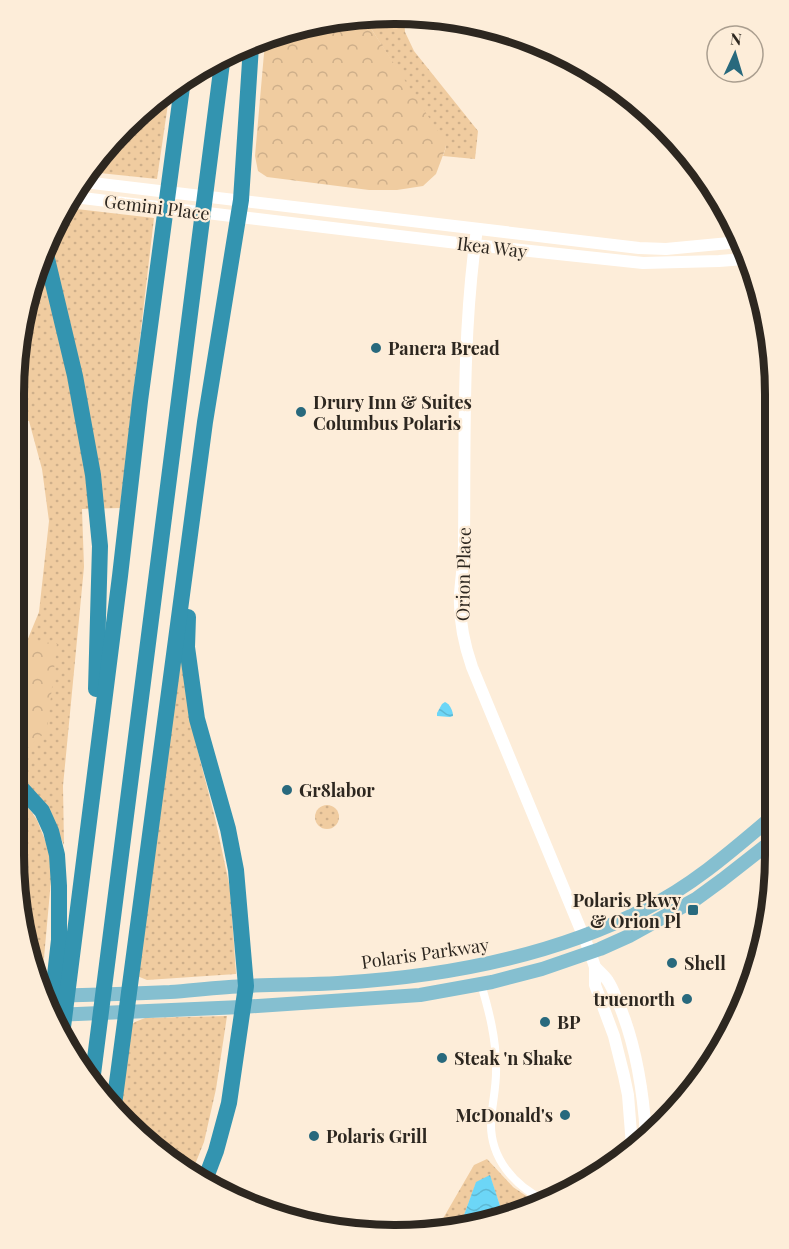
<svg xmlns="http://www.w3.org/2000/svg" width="789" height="1249" font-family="'Playfair Display',serif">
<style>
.grass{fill:url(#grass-dots)}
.forest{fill:url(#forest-crowns)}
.water{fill:url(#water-waves)}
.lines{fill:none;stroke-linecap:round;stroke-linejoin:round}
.minor{stroke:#fff;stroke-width:8}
.secondary{stroke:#fff;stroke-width:12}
.primary{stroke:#85bfd0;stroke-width:14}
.motorway{stroke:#3394b0;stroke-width:16}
.poi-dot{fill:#28697d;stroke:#fdedd9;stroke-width:2}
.labels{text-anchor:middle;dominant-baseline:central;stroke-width:4.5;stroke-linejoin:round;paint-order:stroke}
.street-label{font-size:18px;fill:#2d2720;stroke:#fdedd9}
.poi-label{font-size:18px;font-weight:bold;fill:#2d2720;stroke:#fdedd9;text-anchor:start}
.rim{fill:none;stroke:#2d2720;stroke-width:8}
</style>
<defs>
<pattern id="grass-dots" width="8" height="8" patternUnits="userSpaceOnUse" patternTransform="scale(1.5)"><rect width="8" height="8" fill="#f0cca0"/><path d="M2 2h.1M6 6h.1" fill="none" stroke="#ceaf8a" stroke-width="1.8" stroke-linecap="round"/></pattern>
<pattern id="forest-crowns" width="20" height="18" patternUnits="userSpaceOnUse" patternTransform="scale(1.5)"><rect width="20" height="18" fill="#f0cca0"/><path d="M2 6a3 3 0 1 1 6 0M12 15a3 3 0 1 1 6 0" fill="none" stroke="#ceaf8a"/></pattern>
<pattern id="water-waves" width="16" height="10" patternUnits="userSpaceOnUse" patternTransform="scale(1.5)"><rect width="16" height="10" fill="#6cd6f7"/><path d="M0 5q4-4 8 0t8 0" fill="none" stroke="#5eb8d3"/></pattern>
</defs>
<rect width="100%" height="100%" fill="#fdedd9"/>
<!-- grass -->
<g class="grass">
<path d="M369 14 404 19 405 32 414 51 478 131 475 159 443 156 446 147 372 30 366 15Z"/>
<path d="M169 97 157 179 90 172 108 144Z"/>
<path d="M68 208 154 218 120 508 82 509 84 567 63 786 64 845C50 814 44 794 14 774L15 655 27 641 39 612 49 521 42 469 29 421 16 420 17 344 43 248Z"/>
<path d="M180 651 197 748 215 818 230 888 236 974 147 980 137 976Z"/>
<path d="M14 793 26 804 37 820 49 850 52 869 42 980H35L34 977 14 855Z"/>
<circle cx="327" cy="817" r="12"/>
<path d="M227 1016 216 1089 204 1142 192 1172 162 1157 117 1108 127 1028 135 1022 145 1018Z"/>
<path d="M487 1159 513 1187 538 1204 532 1206 529 1204 527 1208 504 1218 490 1176 476 1183 460 1226 440 1228 441 1222 474 1165Z"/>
</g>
<!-- forest -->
<g class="forest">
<path d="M366 15 372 30 443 139 446 147 436 174 423 186 397 190H369L267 177 258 171 255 156 265 42Z"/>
<path d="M32 642 57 643 47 731 22 753 14 749 15 657Z"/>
</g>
<!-- water -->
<g class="water">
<path d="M21 694 25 695C26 704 25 710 18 716V722L23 723 21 725 14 723 15 695Z"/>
<path d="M445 702C450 704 453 711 453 716L450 717 437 716V713L442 704Z"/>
<path d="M490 1175 504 1218 493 1223 460 1226 476 1182Z"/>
</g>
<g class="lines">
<!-- minor -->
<path class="minor" d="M481 984C489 1011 496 1038 496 1066 497 1085 492 1103 491 1122 490 1158 514 1186 546 1201"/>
<!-- secondary -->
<g class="secondary">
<path d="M84 182 639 248 666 249 740 242"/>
<path d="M74 197 474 245 643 263 719 261 745 259"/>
<path d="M477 229C462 333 465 439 464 545 464 561 461 578 460 595 459 619 464 644 472 667L590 952 595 967V985L614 1036 624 1076 628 1095 632 1146"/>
<path d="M595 967C599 971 605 976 608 981 612 987 615 995 618 1002 636 1044 643 1089 646 1135"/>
</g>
<!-- primary -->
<g class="primary">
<path d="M43 996C86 995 128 994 170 992 196 990 222 987 247 986 277 984 308 985 338 983 442 977 551 957 645 909 692 886 733 850 773 816"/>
<path d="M54 1015 242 1007 420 995 492 982 542 969 600 949 629 936 696 899 722 880 773 840"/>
</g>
<!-- motorway -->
<g class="motorway">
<path d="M44 246 75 376 93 475 100 546 96 689"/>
<path d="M188 617 187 647 197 719 228 829 236 870 246 986 229 1103 216 1151 205 1180"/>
<path d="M14 784 22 789 42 811 51 831 57 855 59 886V940L51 1011"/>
<path d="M62 1035 120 576 140 401 182 87"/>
<path d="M92 1082 223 55"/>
<path d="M114 1105 205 422 241 200 251 46"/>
</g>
</g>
<!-- markers -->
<g class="poi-dot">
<circle cx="376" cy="348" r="6"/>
<circle cx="301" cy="412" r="6"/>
<circle cx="287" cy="790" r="6"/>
<rect x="687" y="904" width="12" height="12" rx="3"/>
<circle cx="672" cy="963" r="6"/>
<circle cx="687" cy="999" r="6"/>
<circle cx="545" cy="1022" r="6"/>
<circle cx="442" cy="1058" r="6"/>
<circle cx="565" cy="1115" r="6"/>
<circle cx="314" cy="1136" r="6"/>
</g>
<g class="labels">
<!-- street labels -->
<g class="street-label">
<text transform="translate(157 207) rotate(7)">Gemini Place</text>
<text transform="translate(492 247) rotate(7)">Ikea Way</text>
<text transform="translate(463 574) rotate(-89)">Orion Place</text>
<text transform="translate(425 953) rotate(-8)">Polaris Parkway</text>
</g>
<!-- poi labels -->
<g class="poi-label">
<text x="388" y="348">Panera Bread</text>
<text x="313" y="402">Drury Inn &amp; Suites<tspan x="313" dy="21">Columbus Polaris</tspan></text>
<text x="299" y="790">Gr8labor</text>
<text x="681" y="900" text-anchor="end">Polaris Pkwy<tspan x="681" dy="21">&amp; Orion Pl</tspan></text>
<text x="684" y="963">Shell</text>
<text x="675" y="999" text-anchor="end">truenorth</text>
<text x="557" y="1022">BP</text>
<text x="454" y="1058">Steak 'n Shake</text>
<text x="553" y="1115" text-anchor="end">McDonald's</text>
<text x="326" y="1136">Polaris Grill</text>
</g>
</g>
<!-- crop -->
<path d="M0 0H789V1249H0ZM394 24H395A370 370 0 0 1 765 394V855A370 370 0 0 1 395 1225H394A370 370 0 0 1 24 855V394A370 370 0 0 1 394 24Z" fill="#fdedd9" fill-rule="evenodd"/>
<path class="rim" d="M394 24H395A370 370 0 0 1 765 394V855A370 370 0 0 1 395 1225H394A370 370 0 0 1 24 855V394A370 370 0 0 1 394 24Z"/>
<!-- north arrow -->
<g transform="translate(735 54) rotate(4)"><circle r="28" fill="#fdedd9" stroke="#aa9e8f" stroke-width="1.5"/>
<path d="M0-4.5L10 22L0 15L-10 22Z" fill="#28697d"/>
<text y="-9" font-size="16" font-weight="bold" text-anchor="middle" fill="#2d2720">N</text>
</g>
</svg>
